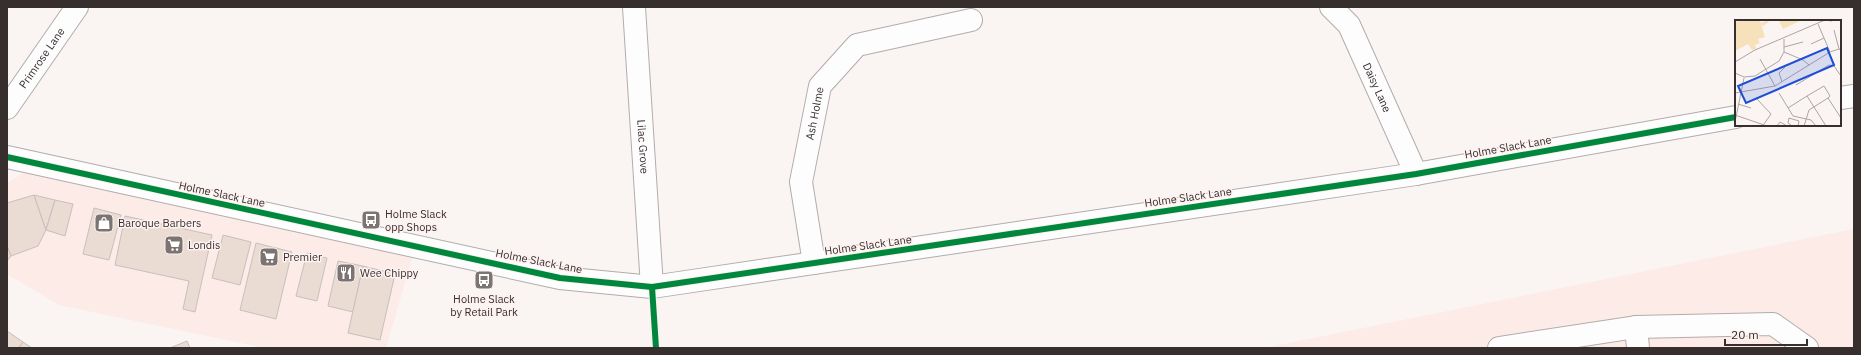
<svg xmlns="http://www.w3.org/2000/svg" width="1861" height="355" font-family="'IBM Plex Sans',sans-serif">
<style>
.built{fill:#fdebe8}
.building{fill:#eadbd3;stroke:#c6c0be}
.lines{fill:none;stroke-linecap:round;stroke-linejoin:round}
.minor-casing{stroke:#b2acac;stroke-width:24}
.minor{stroke:#fefdfd;stroke-width:22}
.cycleway-casing{stroke:#fdf2f0;stroke-width:8}
.cycleway{stroke:#00873e;stroke-width:6}
.labels{text-anchor:middle;dominant-baseline:central;stroke-width:3;stroke-linejoin:round;paint-order:stroke}
.street-label{font-size:11px;fill:#362f2e;stroke:#fdf2f0}
.poi-label{font-size:11px;fill:#362f2e;stroke:#fdf2f0;text-anchor:start}
.inset-road{fill:none;stroke:#aca5a4;stroke-width:1}
.view{fill:#1d4ed8;fill-opacity:0.15;stroke:#1d4ed8;stroke-width:2}
.inset-edge{fill:none;stroke:#362f2e;stroke-width:2}
</style>
<rect width="100%" height="100%" fill="#faf4f3"/>
<!-- built -->
<g class="built">
<path d="M32 168 414 252 386 348H264L59 305 7 274V183Z"/>
<path d="M1854 229V348H1264Z"/>
</g>
<!-- building -->
<g class="building">
<path d="M34 195 46 230 38 246 11 256 7 246V203Z"/>
<path d="M34 195 55 200 46 230Z"/>
<path d="M55 200 73 204 65 236 46 230Z"/>
<path d="M94 208 121 215 109 260 83 254Z"/>
<path d="M125 216 212 235 195 312 183 309 189 281 115 265Z"/>
<path d="M223 235 251 242 240 285 212 278Z"/>
<path d="M256 243 292 252 276 319 240 310Z"/>
<path d="M7 246 11 256 7 261Z"/>
<path d="M307 253 327 258 317 301 296 296Z"/>
<path d="M338 261 363 266 353 312 328 306Z"/>
<path d="M363 266 395 274 380 340 348 333Z"/>
<path d="M7 331 23 342 19 348H7Z"/>
<path d="M187 341 190 348H170Z"/>
<path d="M23 342 32 348H19Z"/>
</g>
<g class="lines">
<!-- minor casing -->
<g class="minor-casing">
<g id="minor">
<path id="s1" d="M634 7 652 287"/>
<path id="s2" d="M1331 7 1349 25 1416 174"/>
<path d="M1840 98 1854 96"/>
<path id="s3" d="M7 108 77 7"/>
<path d="M7 157 560 278 652 287 1416 174 1736 117"/>
<path id="s4" d="M814 263 801 182 820 86 857 45 971 20"/>
<path d="M1636 327 1638 348"/>
<path d="M1499 348 1636 327 1773 324 1807 348"/>
</g>
</g>
<!-- minor -->
<use href="#minor" class="minor"/>
<!-- cycleway casing -->
<g class="cycleway-casing">
<g id="cycleway">
<path d="M7 157 560 278 652 287 1416 174 1736 117"/>
<path d="M652 287 656 348"/>
</g>
</g>
<!-- cycleway -->
<use href="#cycleway" class="cycleway"/>
</g>
<!-- icons -->
<defs>
<g id="bus-square" transform="scale(1)"><rect x="-9" y="-9" width="18" height="18" rx="4" fill="#7b7473" stroke="#fdf2f0"/><path d="M-5-6H5V4H4V6H2V4H-2V6H-4V4H-5ZM-3.5-4V0h7V-4ZM-3.5 1.2v1.5H-2V1.2ZM2 1.2v1.5H3.5V1.2Z" fill="#fff"/></g>
<g id="shop-square" transform="scale(1)"><rect x="-9" y="-9" width="18" height="18" rx="4" fill="#7b7473" stroke="#fdf2f0"/><path d="M-5-2.5h2.3a2.7 3.5 0 0 1 5.4 0H5L5.5 6h-11ZM-1.5-2.5h3a1.5 2.3 0 0 0-3 0Z" fill="#fff"/></g>
<g id="supermarket-square" transform="scale(1)"><rect x="-9" y="-9" width="18" height="18" rx="4" fill="#7b7473" stroke="#fdf2f0"/><path d="M-6-5.5h2.5l.6 2H6L4.5 2H-2.5L-4.4-4H-6ZM-1.5 3.2a1.3 1.3 0 1 0 .1 0ZM3 3.2a1.3 1.3 0 1 0 .1 0Z" fill="#fff"/></g>
<g id="restaurant-square" transform="scale(1)"><rect x="-9" y="-9" width="18" height="18" rx="4" fill="#7b7473" stroke="#fdf2f0"/><path d="M-5-6h1v4h1v-4h1v4h1v-4h1v5L-1.5 .5V6h-2V.5L-5-1ZM5-6V6H3V1.5H1.5Q1.5-4 5-6Z" fill="#fff"/></g>
</defs>
<g fill-rule="evenodd">
<use href="#bus-square" x="371" y="220"/>
<use href="#shop-square" x="104" y="223"/>
<use href="#supermarket-square" x="174" y="245"/>
<use href="#supermarket-square" x="269" y="257"/>
<use href="#restaurant-square" x="346" y="273"/>
<use href="#bus-square" x="484" y="280"/>
</g>
<g class="labels">
<!-- street labels -->
<g class="street-label">
<text stroke="none"><textPath href="#s3" startOffset="61">Primrose Lane</textPath></text>
<text stroke="none"><textPath href="#s2" startOffset="94">Daisy Lane</textPath></text>
<text stroke="none"><textPath href="#s4" startOffset="152">Ash Holme</textPath></text>
<text stroke="none"><textPath href="#s1" startOffset="140">Lilac Grove</textPath></text>
<text transform="translate(1508 147) rotate(-10)">Holme Slack Lane</text>
<text transform="translate(222 194) rotate(12)">Holme Slack Lane</text>
<text transform="translate(1188 197) rotate(-8)">Holme Slack Lane</text>
<text transform="translate(868 245) rotate(-8)">Holme Slack Lane</text>
<text transform="translate(539 261) rotate(11)">Holme Slack Lane</text>
</g>
<!-- poi labels -->
<g class="poi-label">
<text x="385" y="214">Holme Slack<tspan x="385" dy="13">opp Shops</tspan></text>
<text x="118" y="223">Baroque Barbers</text>
<text x="188" y="245">Londis</text>
<text x="283" y="257">Premier</text>
<text x="360" y="273">Wee Chippy</text>
<text x="484" y="299" text-anchor="middle">Holme Slack<tspan x="484" dy="13">by Retail Park</tspan></text>
</g>
</g>
<!-- overview -->
<g transform="translate(1735 20)">
<rect width="106" height="106" fill="#faf4f3"/>
<path d="M7 0H25L26 3 32 0 34 2 28 6 26 4 30 17 23 19 25 23 20 25 21 29 17 30 13 24 0 31V2ZM46 0H67L48 9 44 1Z" fill="#f7e1ba"/>
<path class="inset-road" d="M83 4 95 32M99 10 104 29M76 24 89 18M49 27 68 22M49 32 68 40 74 45M25 39 40 66M0 42 20 30 90 0 97 1M0 53 9 57 20 56 44 41 49 32V19M47 62 44 53 50 47M61 65 94 45 99 46 106 56M0 73 40 66 95 32 104 29 106 30M44 73 58 96 76 100 81 106M22 79 36 94 29 104M3 84 16 88M53 88 72 76M0 95 32 106M0 102 9 58M56 105 53 103 54 98 64 101 63 106M42 106 45 102 52 106M69 106 74 90 93 78 106 98M91 106 72 76 89 66 95 76 93 78"/>
<path class="view" d="M92 28 99 45 11 83 3 66Z"/>
<rect width="106" height="106" class="inset-edge"/>
</g>
<!-- border -->
<rect width="1861" height="355" fill="none" stroke="#362f2e" stroke-width="16"/>
<!-- scale -->
<path d="M1725 339v6h82v-6" fill="none" stroke="#362f2e" stroke-width="2"/>
<text x="1731" y="339" font-size="12" fill="#362f2e" stroke="#fdf2f0" stroke-width="3" paint-order="stroke">20 m</text>
</svg>
